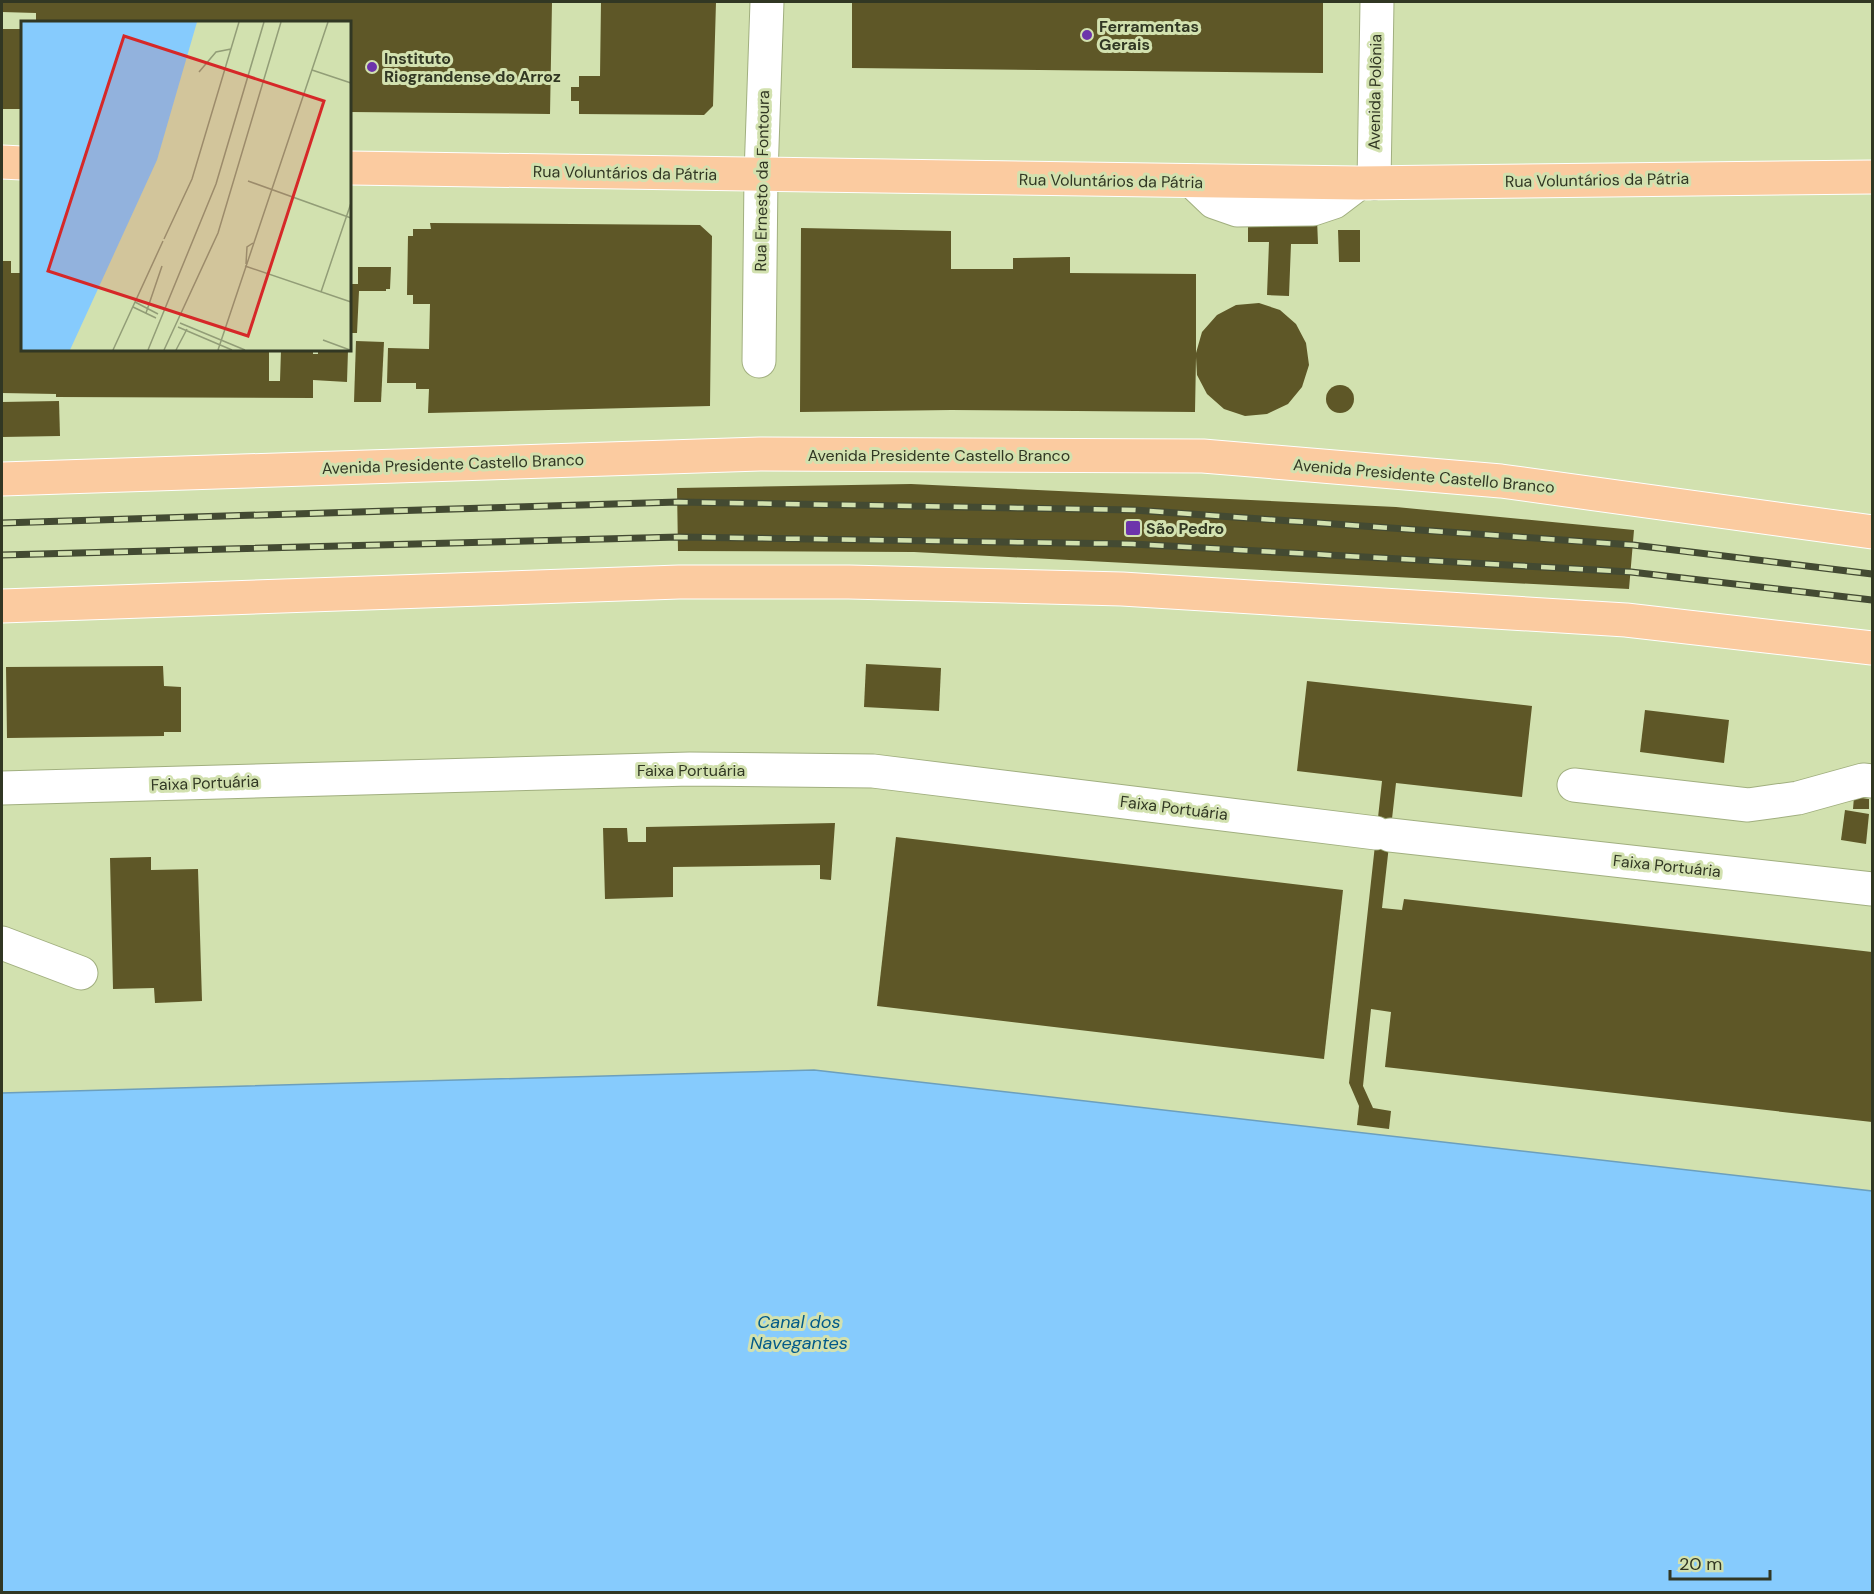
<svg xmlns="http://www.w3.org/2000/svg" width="1874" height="1594" font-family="'DM Sans',sans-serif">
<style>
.water{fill:#86cbfd;stroke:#6c9fbc;stroke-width:1.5}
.building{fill:#5e5727}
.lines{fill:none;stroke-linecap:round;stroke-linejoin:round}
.minor-casing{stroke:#a1af7f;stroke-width:35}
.major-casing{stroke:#fff;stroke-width:35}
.minor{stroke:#fff;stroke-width:33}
.major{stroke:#fbcba0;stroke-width:33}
.rail-casing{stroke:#434a32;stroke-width:7}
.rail{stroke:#d2e1af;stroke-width:4.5;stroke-dasharray:14;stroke-linecap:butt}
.poi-dot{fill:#6d34ab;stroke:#d2e1af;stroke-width:2}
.labels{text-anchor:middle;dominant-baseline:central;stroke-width:6;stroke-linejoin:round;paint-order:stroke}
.poi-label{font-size:16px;font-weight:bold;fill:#313723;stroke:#d2e1af;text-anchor:start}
.street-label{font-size:16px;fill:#313723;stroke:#d2e1af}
.water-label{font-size:18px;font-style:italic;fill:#035a88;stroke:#d2e1af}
.inset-road{fill:none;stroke:#929d77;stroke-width:1.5}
.view{fill:#d62828;fill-opacity:0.15;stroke:#d62828;stroke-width:3}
.inset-edge{fill:none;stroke:#313723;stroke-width:3}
</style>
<rect width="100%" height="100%" fill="#d2e1af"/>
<!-- water -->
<path class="water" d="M814 1070 1872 1191V1592H2V1093Z"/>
<!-- building -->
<g class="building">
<path d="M2 2H552L550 114 350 112V22H36V13L2 12Z"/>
<path d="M601 2H716L713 106 704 115 579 114V101H571V87H579V76H600Z"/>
<path d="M852 2H1323V73L852 68Z"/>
<rect x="2" y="29" width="20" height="80"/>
<path d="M1248 219H1317L1318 244H1291L1289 296 1267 295 1269 242H1248Z"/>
<path d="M430 223 700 225 712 236 710 406 428 413 429 389H416V383H387L388 348 429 349 430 304H413V295H407L408 236H413V229H431Z"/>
<path d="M801 228 951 231V269H1013V258L1070 257V273L1196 274V353L1202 332 1217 315 1236 305 1259 303 1280 310 1296 324 1306 343 1309 365 1302 387 1288 404 1267 414 1245 416 1224 409 1207 394 1197 375 1196 357 1195 412 951 410 800 412Z"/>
<path d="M1338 230H1360V262H1339Z"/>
<path d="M2 261H11V273H22V350H269V381H280L281 350H313V354H318V350H348L347 382 313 380V398L56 397V394L2 393Z"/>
<path d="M358 267H391L390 289H386V291H359L357 333H350V284H358Z"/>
<path d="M356 341 384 342 381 402H354Z"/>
<circle cx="1340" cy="399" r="14"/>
<path d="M59 401 60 436 2 437V402Z"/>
<path d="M911 484 1396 507 1634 530 1629 589 914 552 678 551 677 488Z"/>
<path d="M866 664 941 668 939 711 864 707Z"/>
<path d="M163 666 164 686 181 687V732H164V736L7 738 6 667Z"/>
<path d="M1307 681 1532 706 1522 797 1396 783 1382 908 1402 910 1404 899 1872 952V1122L1385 1067 1391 1012 1371 1009 1363 1086 1373 1108 1391 1111 1389 1129 1357 1125 1359 1106 1349 1083 1382 781 1297 771Z"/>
<path d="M1645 710 1729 720 1724 763 1640 752Z"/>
<path d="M1854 797 1869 799V809H1853Z"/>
<path d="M1845 810 1869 814 1866 844 1841 840Z"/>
<path d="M835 823 831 880 820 879V865L673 867V897L605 899 603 828H627L628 842H646V827Z"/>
<path d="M896 837 1343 890 1324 1059 877 1006Z"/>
<path d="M151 857V870L198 869 202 1001 155 1003 154 988 113 989 110 858Z"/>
</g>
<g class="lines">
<!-- minor casing -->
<g class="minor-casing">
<g id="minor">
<path d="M1192 181 1214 202 1237 210 1313 209 1334 202 1359 183"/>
<path d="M1374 183 1377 2"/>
<path d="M759 361 761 175 767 2"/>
<path d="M1574 785 1748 805 1798 798 1863 780 1872 781"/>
<path d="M2 788 690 769 873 771 1376 833"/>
<path d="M1390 835 1872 889"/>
<path d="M2 943 81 973"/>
</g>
</g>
<!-- major casing -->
<g class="major-casing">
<g id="major">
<path d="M2 162 22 163"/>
<path d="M350 168 1359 183 1872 177"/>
<path d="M2 479 760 454 1203 456 1501 481 1872 532"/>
<path d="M2 606 679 582H849L1122 589 1626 620 1872 648"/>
</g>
</g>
<!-- minor -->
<use href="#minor" class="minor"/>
<!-- major -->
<use href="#major" class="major"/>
<!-- rail casing -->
<g class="rail-casing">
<g id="rail">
<path d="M2 523 678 502 1134 510 1633 545 1872 574"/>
<path d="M2 555 679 537 1133 544 1631 572 1872 600"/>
</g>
</g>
<!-- rail -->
<use href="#rail" class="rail"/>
</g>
<!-- markers -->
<g class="poi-dot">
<circle cx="1087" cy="35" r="6"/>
<circle cx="372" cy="67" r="6"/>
<rect x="1125" y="520" width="16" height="16" rx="3"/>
</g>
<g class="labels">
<!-- poi labels -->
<g class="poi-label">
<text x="1099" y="26">Ferramentas<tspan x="1099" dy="18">Gerais</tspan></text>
<text x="384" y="58">Instituto<tspan x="384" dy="18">Riograndense do Arroz</tspan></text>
<text x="1146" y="528">São Pedro</text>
</g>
<!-- street labels -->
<g class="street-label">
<text transform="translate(1375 92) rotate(-89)">Avenida Polônia</text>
<text transform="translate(625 173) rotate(1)">Rua Voluntários da Pátria</text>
<text transform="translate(1597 180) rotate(-1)">Rua Voluntários da Pátria</text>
<text transform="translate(762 181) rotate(-89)">Rua Ernesto da Fontoura</text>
<text transform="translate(1111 181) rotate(1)">Rua Voluntários da Pátria</text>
<text x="939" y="455">Avenida Presidente Castello Branco</text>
<text transform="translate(453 464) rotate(-2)">Avenida Presidente Castello Branco</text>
<text transform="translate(1424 476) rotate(5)">Avenida Presidente Castello Branco</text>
<text x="691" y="770">Faixa Portuária</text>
<text transform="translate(205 783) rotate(-2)">Faixa Portuária</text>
<text transform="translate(1174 808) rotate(7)">Faixa Portuária</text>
<text transform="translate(1667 866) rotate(6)">Faixa Portuária</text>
</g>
<!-- water labels -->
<g class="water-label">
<text x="799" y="1322">Canal dos<tspan x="799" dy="21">Navegantes</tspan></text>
</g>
</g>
<!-- overview -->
<g transform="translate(21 21)">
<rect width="330" height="330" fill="#d2e1af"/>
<path d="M0 1H176L136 139 49 329H0Z" fill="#86cbfd"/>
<path class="inset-road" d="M291 49 330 62M178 51 195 31 210 28M227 160 330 197M143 218 171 158 218 1M225 243 226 226 232 222M224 245 330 281M300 271 330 182M114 281 137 293M112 286 135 297M125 292 141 245M159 302 224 329M157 306 211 329M302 319 329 329M92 329 142 220M127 329 195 163 243 1M143 329 197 212 260 1M155 329 166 308M197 329 307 1"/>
<path class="view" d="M103 15 303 80 227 315 27 250Z"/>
<rect width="330" height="330" class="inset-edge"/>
</g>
<!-- border -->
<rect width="1874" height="1594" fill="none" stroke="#313723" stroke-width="6"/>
<!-- scale -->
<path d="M1670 1570v9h100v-9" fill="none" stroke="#313723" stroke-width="3"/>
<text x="1679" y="1570" font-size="18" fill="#313723" stroke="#d2e1af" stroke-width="4.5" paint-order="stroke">20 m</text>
</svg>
